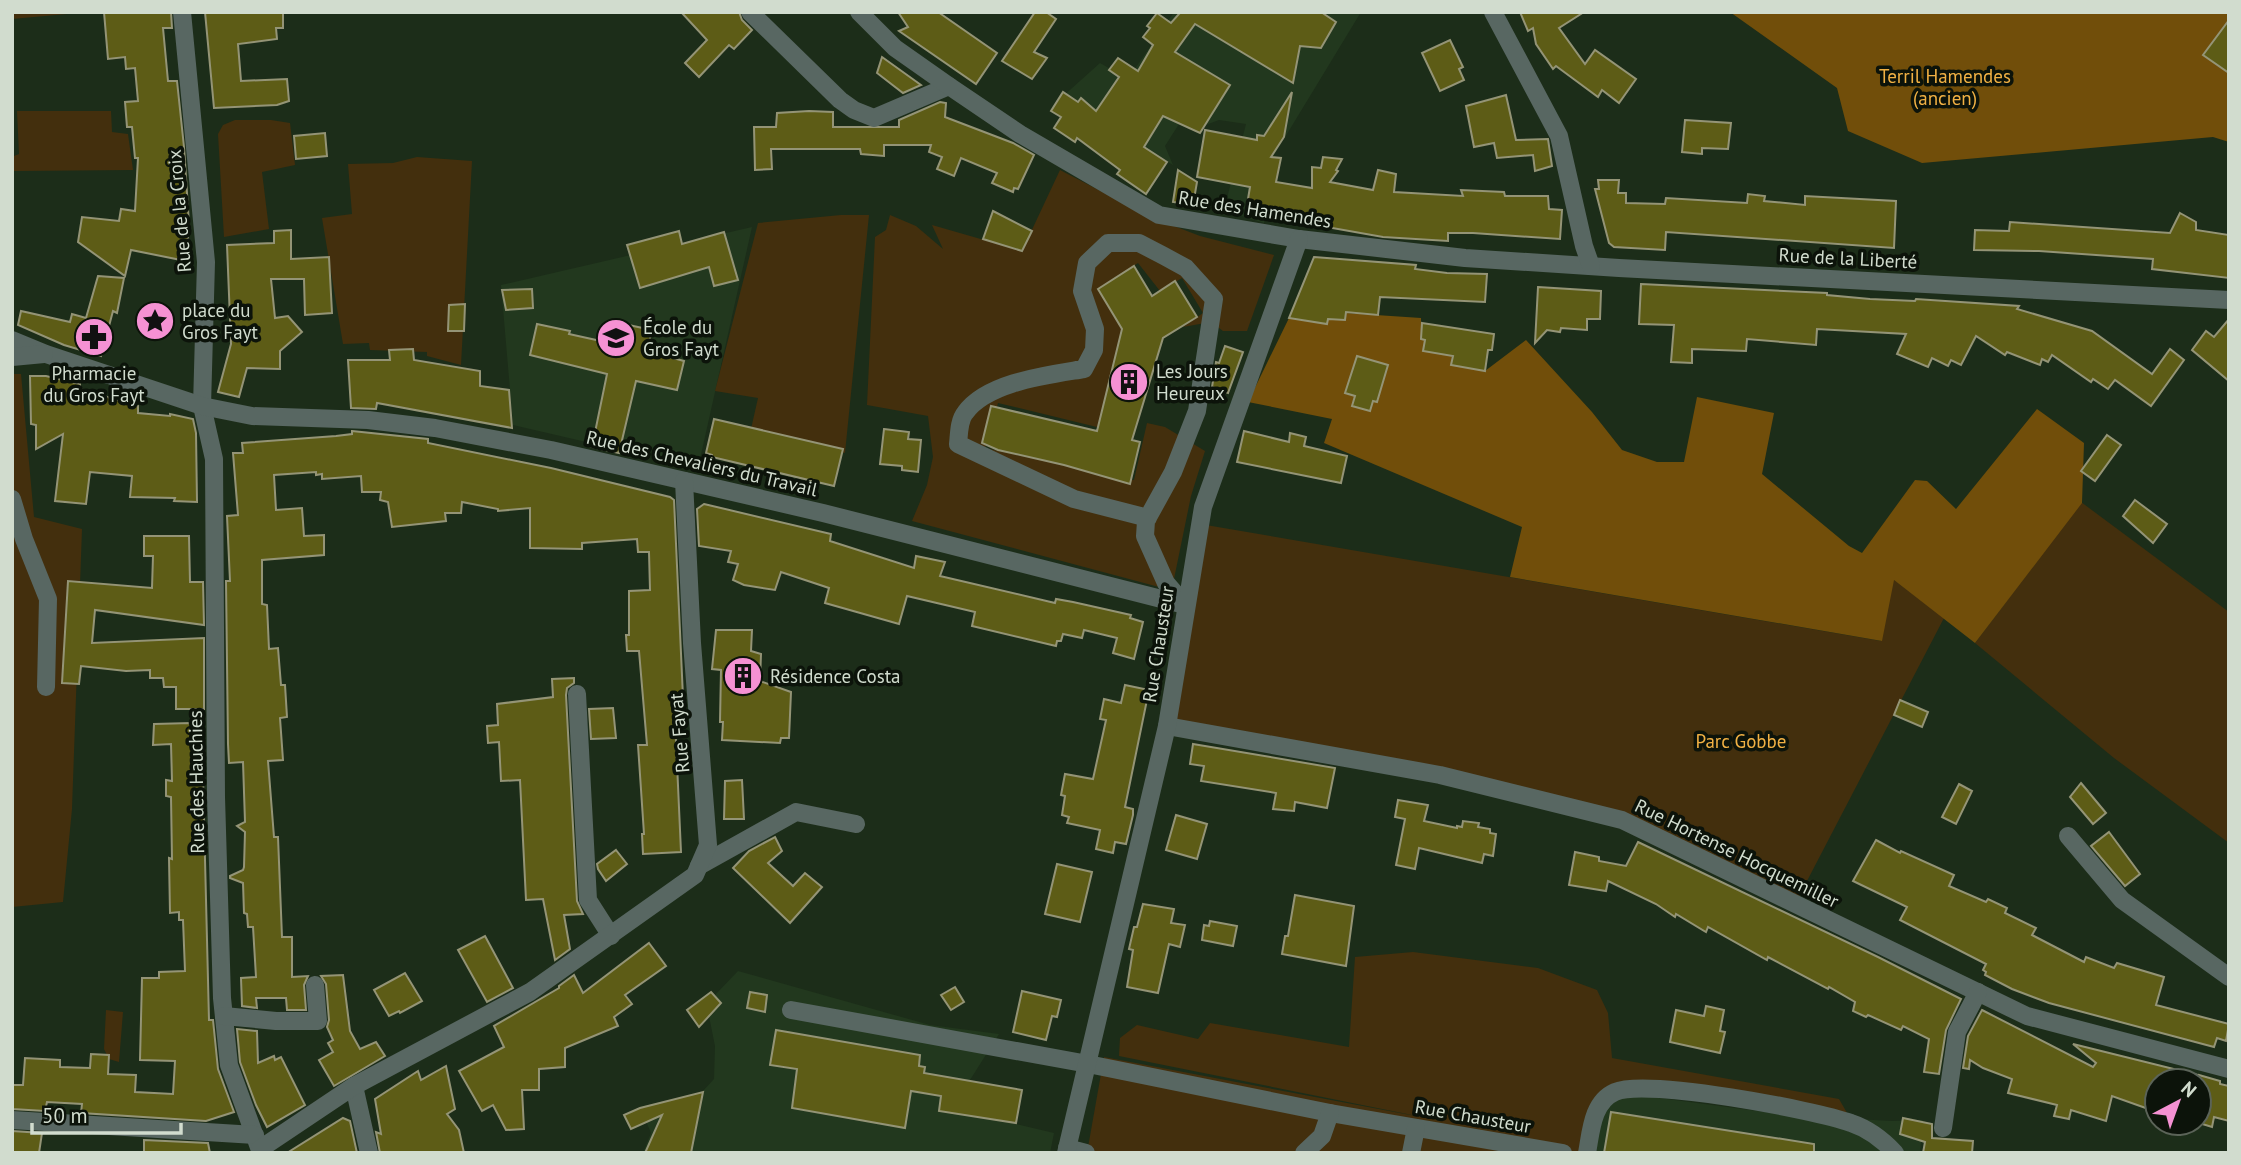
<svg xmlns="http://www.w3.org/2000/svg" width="2241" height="1165" font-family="'PT Sans',sans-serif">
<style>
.built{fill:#22381e}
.green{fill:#432f0d}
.forest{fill:#714e0a}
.building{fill:#5d5c16;stroke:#949476;stroke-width:2}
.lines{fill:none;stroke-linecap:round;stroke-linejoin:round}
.minor{stroke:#586762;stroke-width:18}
.labels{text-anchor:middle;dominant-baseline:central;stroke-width:7;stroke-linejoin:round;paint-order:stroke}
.park-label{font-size:19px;fill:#f1b144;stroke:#0c130a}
.street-label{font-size:19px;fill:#d1dcce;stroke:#0c130a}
.poi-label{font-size:19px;fill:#d1dcce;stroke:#0c130a;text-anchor:start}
</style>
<rect width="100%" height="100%" fill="#1c2d19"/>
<!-- built -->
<g class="built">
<path d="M1174 12H1361L1273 157 1264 223 1224 210 1246 124 1219 120 1195 129 1179 124 1165 146 1173 165 1061 98 1100 63 1128 79Z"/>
<path d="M752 227 698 468 513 425 501 285Z"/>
<path d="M738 971 930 1025 999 1034 970 1080V1113L1054 1133 1050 1153H643L651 1133 640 1107 702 1092 714 1079 715 1046 709 1016 716 994Z"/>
<path d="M1614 1092 1787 1115 1891 1121 1923 1120 1920 1153H1588Z"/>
</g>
<!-- green -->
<g class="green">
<path d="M12 12H89L12 19Z"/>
<path d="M17 111H111L112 132 128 134 133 170 14 171V156L19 154Z"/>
<path d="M235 120H271L290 123 295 165 262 172 269 229 224 237 218 134 223 125Z"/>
<path d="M417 157 472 161 461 365 427 356V352L370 350 369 343 343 344 322 218 352 214 348 164 393 163Z"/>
<path d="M1060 170 1153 218 1200 236 1274 255 1247 331H1223L1211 322 1183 327 1203 313 1182 278 1160 291 1138 263 1104 285 1128 326 1101 428 998 403 985 448 1134 480 1147 423 1165 427 1205 451 1191 496 1174 579 1159 587 912 521 927 485 933 457 928 416 867 405 875 237 886 230 890 215 916 226 943 249 932 225 1022 251Z"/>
<path d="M841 215H869L845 453 751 429 758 398 715 391 758 223Z"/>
<path d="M12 374H21L34 517 82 529 72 809 63 902 12 907Z"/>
<path d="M2081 502 2229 612V843L2114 758 1975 643Z"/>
<path d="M1200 524 1881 641 1893 579 1944 618 1795 904 1622 820 1167 726Z"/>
<path d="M1413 952 1538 968 1597 990 1608 1013 1612 1058 1839 1099 1850 1118 1655 1084 1614 1092 1587 1153H1087L1104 1057 1437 1120 1119 1056 1120 1038 1137 1025 1198 1039 1210 1023 1349 1047 1355 957Z"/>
<path d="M106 1010 123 1012 119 1062 109 1059 104 1049Z"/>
</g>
<!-- forest -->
<g class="forest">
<path d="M1730 12H2229V142L2213 137 1922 163 1848 131 1837 88Z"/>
<path d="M1346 313 1421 318V339L1427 340 1424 351 1452 356 1451 365 1485 371 1526 340 1592 412 1622 450 1657 462H1684L1697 397 1774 413 1762 474 1849 546 1862 553 1915 480 1927 481 1956 509 2037 409 2084 443 2082 503 1975 643 1894 580 1882 641 1510 577 1522 527 1324 443 1332 419 1248 402 1289 318 1326 324 1328 319 1345 320Z"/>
</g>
<!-- building -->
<g class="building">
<path d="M104 12H171L172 28H163L168 81H177L184 147 189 224 186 261 131 250 125 276 78 242 82 217 119 221 121 209 135 211 138 158H135L132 127H127L125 102 138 101 135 68 126 69 125 57 108 59Z"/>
<path d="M205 12H283V28H276L277 39 238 44 241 81 287 79 289 101 277 105 214 108Z"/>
<path d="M681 12H739L742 20 752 30 734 49 729 45 699 77 685 63 707 40Z"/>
<path d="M898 12H938L997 53 976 84 899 31 908 27Z"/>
<path d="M1035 12H1046L1056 19 1034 52 1047 58 1032 79 1002 61Z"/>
<path d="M1176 12H1321L1336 22 1321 48 1300 46 1293 83 1195 24 1175 52 1230 85 1200 133 1163 116 1144 147 1167 162 1146 194 1117 174 1120 170 1077 138 1075 142 1054 128 1061 117 1051 111 1063 92 1078 102 1081 98 1096 111 1119 77 1109 70 1118 58 1138 71 1153 45 1143 37 1150 28 1147 26 1157 13 1171 23 1179 14Z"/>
<path d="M1520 12H1584L1559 28 1585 64 1595 50 1636 79 1619 103 1602 90 1598 97 1556 66 1553 69 1536 44 1533 28 1528 31Z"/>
<path d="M2229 20V73L2203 55Z"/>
<path d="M1450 40 1463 67 1459 69 1464 80 1440 91 1422 53Z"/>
<path d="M882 57 921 85 903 93 877 73Z"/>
<path d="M1292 92 1284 137 1271 157 1281 158 1276 182 1312 188V167L1321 168 1323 157 1342 159 1336 170 1338 171 1330 182 1373 190 1378 170 1396 174 1394 192 1463 196 1461 190 1504 192 1505 196H1548L1549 209 1562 210 1560 239 1473 233H1448V241L1383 237 1304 223 1305 214 1247 205 1250 187 1197 177 1205 130 1257 140V135L1264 136Z"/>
<path d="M1506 95 1516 140 1548 139 1552 166 1535 171 1533 155 1497 158 1494 143 1474 147 1466 106Z"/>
<path d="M940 102 946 103 945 117 1013 143 1034 155 1018 189 1014 188 1013 192 992 183 997 173 961 158 954 176 937 169 942 157 929 152 931 145H884V156L861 154 860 149H771L772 169 755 170 754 127H776L777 113 809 111 833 112V127H899V120Z"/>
<path d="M1685 120 1731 123 1728 149 1702 148V154L1682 152Z"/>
<path d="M325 133 327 156 296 159 294 136Z"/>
<path d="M1178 170 1197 182 1193 205 1173 202Z"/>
<path d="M1598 180H1619L1618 193H1626V203L1665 204 1666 198 1747 203 1748 194 1765 196 1764 201 1805 205V196L1896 201 1894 248 1666 232 1665 250 1614 247 1609 243 1595 189H1599Z"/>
<path d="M993 211 1032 231 1022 251 983 239Z"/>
<path d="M2180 213 2196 222V230L2229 235V278L2152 269 2153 259 2039 251 1974 250 1975 230 2009 231 2010 222 2170 233Z"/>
<path d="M291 230V259L329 257 332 313 305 315 304 279H271L275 318 288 316 302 332 280 351V369L247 368 239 397 218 392 231 344 227 245 274 243V231Z"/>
<path d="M679 231 682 244 724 232 738 280 714 286 709 267 640 288 627 245Z"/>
<path d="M1314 257 1416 265 1415 269 1447 273 1487 274 1485 302 1380 297 1378 315 1346 312 1345 320 1328 319 1327 324 1289 318Z"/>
<path d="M1134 266 1152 296 1175 281 1197 317 1163 338 1132 440 1140 442 1130 484 1064 465 998 450 982 443 991 406 1097 431 1122 329 1098 289Z"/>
<path d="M98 276 124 278 117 313 113 311 101 356 64 345 18 325 21 311 70 322 72 314 86 318Z"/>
<path d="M1641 284 1827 293V295L1870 299 1915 301 1916 299 2019 306 2017 309 2092 331 2152 374 2170 349 2184 360 2151 406 2115 380 2108 389 2093 379 2091 382 2052 355 2048 362 2042 359 2040 365 2007 352 2005 355 1976 336 1961 365 1951 360 1948 366 1932 358 1928 367 1897 354 1906 334 1817 329 1816 345 1747 339 1746 351 1692 349V363L1671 362 1674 325 1639 324Z"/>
<path d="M1538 287 1601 291 1600 319H1587V330L1561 328 1560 332 1547 330 1535 343Z"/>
<path d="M532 289 533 308 506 310 502 290Z"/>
<path d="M465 304 464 331H448L449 305Z"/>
<path d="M2229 319V381L2192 350 2206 331 2214 337Z"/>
<path d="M1422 323 1494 334 1492 350H1488L1485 371 1451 365 1453 356 1423 351 1425 340 1421 339Z"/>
<path d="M537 324 570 331 569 334 619 345 624 324 652 330 647 351 684 361 677 390 636 381 619 453 592 447 607 374 530 355Z"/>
<path d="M1225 346 1243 352 1228 393 1212 387 1216 362 1219 363Z"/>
<path d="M413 349 414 360 480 371V386L509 390 512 428 377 403 376 409 351 408 348 360H390L389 350Z"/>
<path d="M1357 356 1388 365 1377 402 1373 401 1370 411 1352 406 1355 396 1345 393Z"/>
<path d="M30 376H46L80 384V389L138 406V413L170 416V414L193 419 196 433 197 502 174 501 175 498 130 497 132 476 90 472 86 504 55 501 63 434 36 449V425L31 424Z"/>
<path d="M714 419 843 449 834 486 712 457V455L706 453Z"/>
<path d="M884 429 909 432 908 439 921 440 918 472 902 470V466L880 464Z"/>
<path d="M352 431 428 439V443L551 468 670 497 674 500 684 719H675L681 852 643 854 642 834H644L638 745H647L639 651H627L626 635H629V591L650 590 649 552H638L637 539 582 543V549L530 548V508L498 511V509L462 502 461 513H445L446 521 392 527 388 502 380 500 381 492H362L361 476 322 479V474L316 475V472L274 475 276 510 302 508 304 536 324 535V555L262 560V604L267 605 269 649 278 648 281 685H285L287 717 280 718 283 760 268 761 274 837H278L282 937H292V977L308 976 304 985 306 1010H287L286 998H256L257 1008 242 1006 241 978 256 977 253 927H248L247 914 244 913 243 883 230 878V876L243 870 244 867 245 832 237 826 245 822 243 762 229 763 228 744 226 581H230L227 516 238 515 233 453H243L242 443 336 436 352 434Z"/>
<path d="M1244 431 1289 442 1290 433 1306 437 1304 446 1347 456 1341 483 1237 462Z"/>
<path d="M2107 435 2121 445 2095 481 2081 471Z"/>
<path d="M2135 500 2167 524 2153 543 2123 516Z"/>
<path d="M704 504 831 534 830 541 914 568 916 556 945 562 940 576 1055 603 1056 599 1073 602 1131 615 1130 618 1143 622 1134 659 1113 653 1117 638 1084 630 1082 638 1063 634 1061 641H1057L1056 646 972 626 975 612 907 596 899 624 825 603 829 588 781 572 775 590 744 585 733 580 738 564 728 562 731 551 699 546 697 509Z"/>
<path d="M144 536H189L190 582H203L204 625 95 610 92 643 204 638V709H176V687H164L163 678H150V670L126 671 81 666 79 684 62 683 68 581 152 588 153 556H144Z"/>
<path d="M716 630H752L751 651 761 654 760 681 791 692 789 738H781L780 743 722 740 723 722H720L721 670 712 669Z"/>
<path d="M574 678V683L567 688 566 695 577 901 583 914 564 915 570 949 555 960 543 899 526 900 520 780 501 781 499 742 488 743 487 726 498 725 497 704 553 697 552 679Z"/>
<path d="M1125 685 1149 690 1125 807 1133 809V815L1126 844 1115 842 1113 853 1096 849 1100 830 1067 823 1069 817 1062 815 1065 796 1061 795 1065 774 1093 779 1106 720 1100 719 1104 699 1121 703Z"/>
<path d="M1900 700 1928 712 1922 727 1894 715Z"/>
<path d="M613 708 616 738 591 739 589 709Z"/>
<path d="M191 723 193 748H196V780L203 779 209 1020H213L218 1069 234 1112 206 1121 81 1113 82 1104 47 1102 45 1111 12 1109V1085H23L25 1058 60 1060V1067L90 1068 91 1054 109 1055 108 1074 136 1075 135 1092 173 1094 175 1061 140 1060 142 978H159V972L185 971 183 920H179V912L170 913 169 858 172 859 171 797 166 796V780L172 781 171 744 153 745 154 724Z"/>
<path d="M1193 744 1335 768 1327 808 1295 802 1294 811 1273 809 1276 793 1201 781 1204 766 1190 764Z"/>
<path d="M742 780 744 819H724L725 781Z"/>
<path d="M2081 783 2106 813 2093 824 2070 797Z"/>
<path d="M1959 784 1972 791 1956 824 1942 817Z"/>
<path d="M1398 800 1428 805 1424 821 1457 828V826L1462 827 1463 821 1479 823 1478 827 1490 829V833L1496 834 1493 856 1484 854 1482 863 1419 848 1415 869 1396 865 1405 819 1395 817Z"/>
<path d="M1176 815 1207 824 1197 859 1166 850Z"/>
<path d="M2109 832 2140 874 2125 886 2091 846Z"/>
<path d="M775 837 782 851 768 863 793 886 805 873 822 887 790 923 733 868 749 851Z"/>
<path d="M1876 840 1900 853 1901 851 1954 875 1949 886 1986 902 1988 899 2007 908 2005 913 2036 928 2032 935 2084 962 2086 957 2114 968 2117 963 2164 977 2156 1005 2229 1024 2226 1041 2217 1038 2214 1047 2049 1003 2012 989 1985 975 1986 972 1983 970 1986 964 1900 920 1907 907 1853 881Z"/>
<path d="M1638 842 1878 957 1961 999 1946 1030 1939 1074 1924 1072 1929 1039 1903 1026 1901 1030 1868 1015 1866 1017 1853 1011 1855 1002 1829 987 1828 989 1768 957 1767 960 1708 927 1706 932 1676 914 1675 917 1656 904 1608 881 1606 891 1569 885 1575 852 1599 857V861L1626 866Z"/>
<path d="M616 850 627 864 606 881 598 869 597 864Z"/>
<path d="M1057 864 1092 872 1080 922 1045 914Z"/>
<path d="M1295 895 1354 906 1346 966 1282 954 1285 936H1288Z"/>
<path d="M1143 904 1174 909 1171 923 1185 925 1180 947 1169 944 1158 993 1127 987 1133 950 1129 949 1134 927H1137Z"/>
<path d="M1210 921 1237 926 1233 946 1202 940 1204 925 1209 926Z"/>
<path d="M485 936 513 988 487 1002 458 950Z"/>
<path d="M649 943 666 966 625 995 632 1004 614 1017 618 1026 565 1048V1067L539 1069V1090H522L524 1129 506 1130 493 1105 482 1111 459 1071 504 1047 494 1026 559 988V986L574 975 583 993Z"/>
<path d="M405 973 422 1001 400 1013 399 1011 389 1016 374 990Z"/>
<path d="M343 975 350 1031 360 1049 376 1042 385 1056 334 1086 319 1060 333 1052 328 1043 333 1040 327 1027 329 1020 326 984 321 976Z"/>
<path d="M955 987 964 1002 951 1010 941 995Z"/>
<path d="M1022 991 1061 1000 1057 1017 1052 1016 1046 1040 1013 1032Z"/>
<path d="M711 992 721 1003 699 1027 687 1010Z"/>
<path d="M750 992 767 995 765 1012 747 1008Z"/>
<path d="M1706 1006 1724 1010 1720 1031 1725 1032 1720 1053 1670 1042 1676 1010 1704 1016Z"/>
<path d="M1982 1010 2093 1067 2096 1063 2073 1044 2198 1075 2197 1081H2157V1112L2112 1096 2106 1121 2071 1110 2069 1119 2054 1116 2057 1105 2008 1093 2012 1079 1983 1068 1970 1060 1969 1069 1963 1068 1968 1036Z"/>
<path d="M237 1029 257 1031 258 1063 274 1056 275 1060 281 1057 305 1105 267 1127 256 1105 240 1062Z"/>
<path d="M776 1030 920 1055 919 1066 925 1067 924 1073 1022 1090 1016 1123 939 1111 941 1096 911 1091 905 1128 792 1108 797 1069 770 1065Z"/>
<path d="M446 1066 455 1109 447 1114 459 1130 464 1153H380L376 1132 381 1134 375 1099 418 1071 421 1080Z"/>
<path d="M2199 1075 2220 1081V1084L2229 1086V1121L2214 1117 2212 1127 2199 1123Z"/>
<path d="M703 1092 691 1153H645L662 1115 631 1129 624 1115 640 1108Z"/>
<path d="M1611 1112 1814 1144V1153H1604Z"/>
<path d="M343 1118 350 1121 357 1153H287Z"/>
<path d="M1903 1118 1932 1124V1138L1973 1141 1972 1153H1923L1925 1142 1900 1134Z"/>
<path d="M12 1131 42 1133 39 1153H12Z"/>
<path d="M144 1140 208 1143 210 1153H144Z"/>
</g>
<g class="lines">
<!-- minor -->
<g class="minor">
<path d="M182 12 206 262 202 406 214 459 216 797 222 998 229 1065 261 1153"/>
<path d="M750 12 840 100 854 110 874 118 949 86"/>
<path d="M859 12 895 48 949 86 1020 134 1159 215 1299 239 1465 258 1619 268 2229 300"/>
<path d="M1493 12 1559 136 1584 246 1591 266"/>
<path d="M12 340 46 354 202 406 252 416 368 420 435 428 551 450 823 513 1185 605"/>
<path d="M12 357 44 354"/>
<path d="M12 499 24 539 48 599 46 687"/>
<path d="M1148 518 1074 499 958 444C959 435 959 420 965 413 987 382 1048 375 1084 369L1094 350 1095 329 1082 291 1087 263 1108 243H1139L1164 256 1186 268 1214 299 1197 411 1173 472 1146 521 1145 536 1166 583 1185 605"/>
<path d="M577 694 588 900 611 936"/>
<path d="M1167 726 1440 775 1622 820 2027 1016 2229 1069"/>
<path d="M2068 836 2122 900 2229 977"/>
<path d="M699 866 796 812 856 824"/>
<path d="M791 1010 1088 1064 1330 1113 1563 1153"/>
<path d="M224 1016 276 1021H318L315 985"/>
<path d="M354 1086 369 1153"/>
<path d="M12 1120 255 1135"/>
<path d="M1943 1128 1957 1032 1978 992"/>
<path d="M1067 1148 1086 1153"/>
<path d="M260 1149 354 1086 530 992 695 875 708 845 692 643 684 481"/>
<path d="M1066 1153 1167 726 1203 507 1299 239"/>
<path d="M1304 1153 1322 1136 1330 1113"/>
<path d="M1411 1153 1416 1128"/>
<path d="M1587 1153C1591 1132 1592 1102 1615 1092 1646 1078 1815 1110 1851 1123 1869 1129 1882 1139 1895 1153"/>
</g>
</g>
<!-- icons -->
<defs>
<g id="sight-disc" transform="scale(2.0125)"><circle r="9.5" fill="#f591d3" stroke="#0c130a"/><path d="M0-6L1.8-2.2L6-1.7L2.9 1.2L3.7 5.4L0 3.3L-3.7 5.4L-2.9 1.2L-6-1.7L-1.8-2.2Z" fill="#111"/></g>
<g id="pharmacy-disc" transform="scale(2.0125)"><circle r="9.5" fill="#f591d3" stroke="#0c130a"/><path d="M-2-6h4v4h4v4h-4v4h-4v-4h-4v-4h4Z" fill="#111"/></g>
<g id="school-disc" transform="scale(2.0125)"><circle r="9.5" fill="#f591d3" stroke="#0c130a"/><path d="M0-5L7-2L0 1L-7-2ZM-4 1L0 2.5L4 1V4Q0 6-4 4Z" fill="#111"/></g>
<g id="building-disc" transform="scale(2.0125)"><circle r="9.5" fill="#f591d3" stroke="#0c130a"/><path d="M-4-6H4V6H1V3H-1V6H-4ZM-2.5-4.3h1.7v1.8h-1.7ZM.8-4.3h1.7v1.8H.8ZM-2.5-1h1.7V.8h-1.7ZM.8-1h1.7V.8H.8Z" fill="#111"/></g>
</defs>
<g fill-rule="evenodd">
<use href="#sight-disc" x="155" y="321"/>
<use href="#pharmacy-disc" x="94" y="337"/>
<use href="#school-disc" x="616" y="338"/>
<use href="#building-disc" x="1129" y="382"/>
<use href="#building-disc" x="743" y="676"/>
</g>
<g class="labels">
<!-- park labels -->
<g class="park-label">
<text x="1945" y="76">Terril Hamendes<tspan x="1945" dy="22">(ancien)</tspan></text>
<text x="1741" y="741">Parc Gobbe</text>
</g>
<!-- street labels -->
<g class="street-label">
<text transform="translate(1255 209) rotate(9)">Rue des Hamendes</text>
<text transform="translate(179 211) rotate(-95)">Rue de la Croix</text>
<text transform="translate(1848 258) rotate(3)">Rue de la Liberté</text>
<text transform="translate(702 463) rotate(13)">Rue des Chevaliers du Travail</text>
<text transform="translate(1158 644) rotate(-81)">Rue Chausteur</text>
<text transform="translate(679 733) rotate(-95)">Rue Fayat</text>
<text transform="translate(196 782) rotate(-91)">Rue des Hauchies</text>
<text transform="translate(1737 853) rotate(26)">Rue Hortense Hocquemiller</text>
<text transform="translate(1473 1116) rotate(10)">Rue Chausteur</text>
</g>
<!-- poi labels -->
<g class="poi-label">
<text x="182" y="310">place du<tspan x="182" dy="22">Gros Fayt</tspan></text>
<text x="643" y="327">École du<tspan x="643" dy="22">Gros Fayt</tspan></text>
<text x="1156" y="371">Les Jours<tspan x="1156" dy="22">Heureux</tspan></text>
<text x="94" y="373" text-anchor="middle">Pharmacie<tspan x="94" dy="22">du Gros Fayt</tspan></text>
<text x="770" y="676">Résidence Costa</text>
</g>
</g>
<!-- border -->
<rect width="2241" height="1165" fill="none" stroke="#d1dcce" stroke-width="28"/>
<!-- north arrow -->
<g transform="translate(2178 1102) rotate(41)"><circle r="33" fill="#0c130a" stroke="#5b6358" stroke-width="2"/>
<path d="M0-5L12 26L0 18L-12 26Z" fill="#f591d3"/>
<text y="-10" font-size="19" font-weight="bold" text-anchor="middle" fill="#d1dcce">N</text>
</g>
<!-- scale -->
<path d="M32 1123v10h149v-10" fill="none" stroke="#d1dcce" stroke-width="3.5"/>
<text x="42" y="1123" font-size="21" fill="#d1dcce" stroke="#0c130a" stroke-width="5" paint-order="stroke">50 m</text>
</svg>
